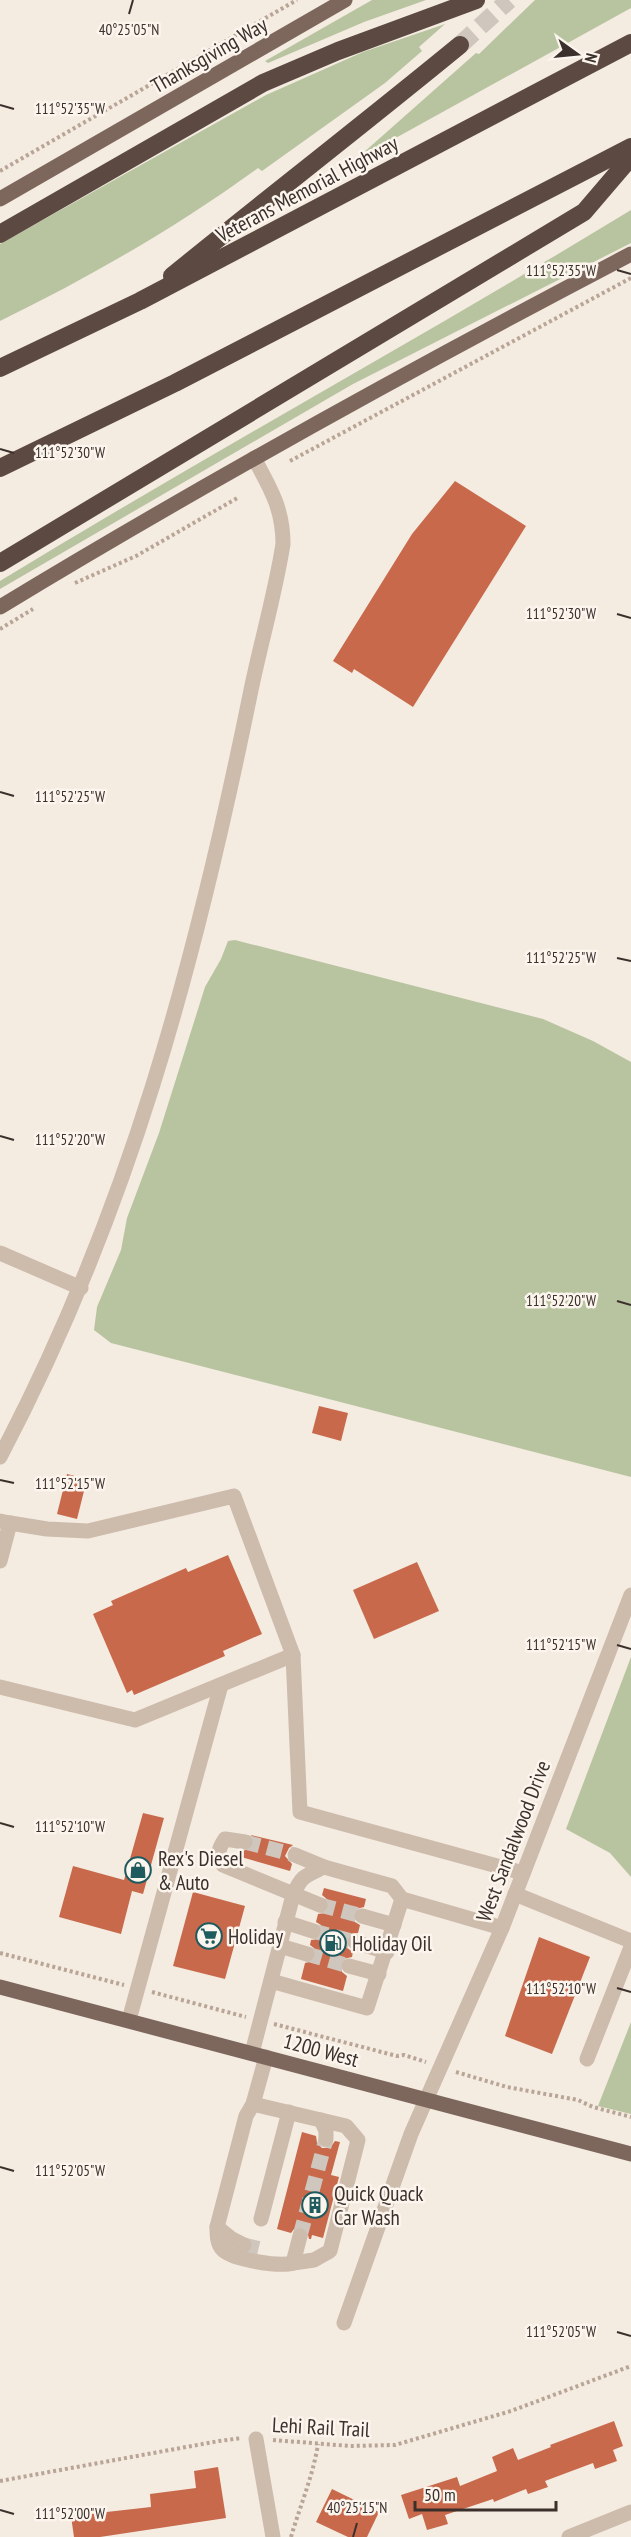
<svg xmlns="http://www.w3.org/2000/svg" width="631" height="2537" font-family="'PT Sans Narrow',sans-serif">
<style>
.green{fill:#b8c4a0}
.building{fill:#c8694b}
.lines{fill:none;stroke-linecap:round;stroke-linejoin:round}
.minor-tunnel{stroke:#cfc6bd;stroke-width:15;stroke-dasharray:15 8;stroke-linecap:butt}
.highway-tunnel{stroke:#cfc6bd;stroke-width:18;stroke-dasharray:18 9;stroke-linecap:butt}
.path{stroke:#b9a596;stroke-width:4;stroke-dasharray:3 3;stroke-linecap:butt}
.minor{stroke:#cdbbac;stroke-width:15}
.major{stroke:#7d675c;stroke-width:15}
.highway{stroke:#5c4a42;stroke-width:18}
.ticks{fill:none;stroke:#3b302b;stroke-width:2}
.labels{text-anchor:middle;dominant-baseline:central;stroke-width:5;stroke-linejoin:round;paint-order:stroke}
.street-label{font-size:21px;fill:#3b302b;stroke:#fbf5ee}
.poi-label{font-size:21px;fill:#3b302b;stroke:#fbf5ee;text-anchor:start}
.ticks-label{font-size:15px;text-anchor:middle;fill:#3b302b;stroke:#fbf5ee;stroke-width:5;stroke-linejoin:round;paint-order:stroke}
</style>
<rect width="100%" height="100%" fill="#f4ebe1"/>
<!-- green -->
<g class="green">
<path d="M372 0H426L364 22 268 63 265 61Z"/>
<path d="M535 0H631V8L354 161 476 53 479 54Z"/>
<path d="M445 24 419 47 422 51 385 83 262 171 258 168C177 227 90 277 0 321V244L266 95 363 52Z"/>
<path d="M631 210V243L353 384 0 589V581C208 454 423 337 631 210Z"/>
<path d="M235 940 543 1019 593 1041 631 1062V1477L111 1343 94 1330 97 1307 121 1250 127 1218 159 1133 205 987 221 959 228 941Z"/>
<path d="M631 1657V1877L610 1853 566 1829Z"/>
<path d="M631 2022V2114L598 2106Z"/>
</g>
<!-- building -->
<g class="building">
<path d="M455 481 526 526 413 707 354 669 352 673 333 661 412 534Z"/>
<path d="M319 1406 348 1413 341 1441 312 1433Z"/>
<path d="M67 1474 87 1479 77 1519 57 1514Z"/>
<path d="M228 1555 262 1634 223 1651 225 1656 134 1695 132 1690 127 1693 93 1614 113 1605 111 1601 186 1568 188 1572Z"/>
<path d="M417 1562 439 1611 374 1639 353 1590Z"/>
<path d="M143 1813 164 1818 143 1894 132 1891 121 1934 59 1917 73 1866 124 1880Z"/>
<path d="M251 1835 293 1845 289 1848 285 1856 292 1864 290 1871 241 1857 242 1851 253 1848 254 1839Z"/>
<path d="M324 1888 366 1899 364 1907 356 1909 353 1914 355 1922 360 1925 358 1933 349 1934 346 1940 347 1948 353 1952 352 1957 343 1959 340 1964 342 1972 347 1976 343 1991 301 1979 305 1963 313 1961 316 1956 314 1948 310 1945 311 1940 319 1939 322 1933 321 1925 316 1922 318 1914 325 1913 329 1908 328 1900 322 1895Z"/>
<path d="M193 1892 245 1906 225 1979 173 1966Z"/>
<path d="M539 1937 590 1957 552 2054 505 2036Z"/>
<path d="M302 2132 316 2136 317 2143 322 2148H330L335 2141 340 2142 331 2175 339 2177 323 2238 312 2235 311 2239H309L307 2230 302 2226 294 2229 291 2233 277 2229Z"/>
<path d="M614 2421 623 2446 613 2450 617 2461 595 2469 593 2463 545 2481 548 2487 528 2494 526 2489 494 2502 493 2499 445 2515 448 2524 427 2530 422 2514 409 2519 401 2495 457 2477 460 2486 497 2471 492 2457 513 2448 518 2460 551 2447 550 2445Z"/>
<path d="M218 2467 226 2518 100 2537H74L71 2516 151 2507 150 2494 196 2488 194 2471Z"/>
<path d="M332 2489 379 2512 367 2537H348L316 2522Z"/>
</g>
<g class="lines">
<!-- minor-tunnel -->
<g class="minor-tunnel">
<path d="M245 1842 295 1855"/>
<path d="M320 1905 362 1916"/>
<path d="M313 1931 355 1942"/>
<path d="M307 1954 349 1966"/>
<path d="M300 2236 326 2139"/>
<path d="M244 2245 260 2249"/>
</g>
<!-- highway-tunnel -->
<path class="highway-tunnel" d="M460 45 509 0"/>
<!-- path -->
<g class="path">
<path d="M0 171 297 0"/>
<path d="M290 461 631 278"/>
<path d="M75 583 136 556 239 497"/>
<path d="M0 629 33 609"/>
<path d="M0 1953 124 1985"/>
<path d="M152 1992 246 2017"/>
<path d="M274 2024 397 2056 404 2055 426 2062"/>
<path d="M456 2072 507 2087 578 2100 593 2107 631 2117"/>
<path d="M273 2440 350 2446 395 2445 511 2411 631 2366"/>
<path d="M0 2481 219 2441 242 2438"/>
<path d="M291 2537C300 2506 313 2476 318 2444"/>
</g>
<!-- minor -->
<g class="minor">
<path d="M0 1253 81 1288"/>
<path d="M0 1457C129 1212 195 965 250 695 260 645 275 595 283 544 283 508 270 488 254 458"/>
<path d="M0 1521 10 1523 0 1561"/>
<path d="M293 1655 300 1812 523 1873"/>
<path d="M0 1687 135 1720 293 1655 234 1496 88 1531 47 1529 10 1523"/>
<path d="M245 1842 225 1839C218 1849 217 1854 223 1865L320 1905"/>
<path d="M295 1855 324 1867"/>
<path d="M515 1894 631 1941"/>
<path d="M362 1916 394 1925"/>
<path d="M285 1922 313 1931"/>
<path d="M355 1942 387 1952"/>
<path d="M280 1946 307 1954"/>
<path d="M349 1966 379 1974"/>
<path d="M271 1981 367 2008 402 1899"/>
<path d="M129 2020 221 1685"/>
<path d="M252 2053 293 1895C302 1875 305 1876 324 1867L392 1886 402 1899 502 1928"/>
<path d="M266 2057 253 2104 246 2116 217 2227C217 2235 217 2244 223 2250 233 2260 280 2267 293 2263L300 2236"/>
<path d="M587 2059 631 1947"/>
<path d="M253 2104 346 2126 358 2140 330 2251 314 2260 293 2263"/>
<path d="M321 2120 326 2131V2139"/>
<path d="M261 2219 289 2112"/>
<path d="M217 2227 232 2239 244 2245"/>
<path d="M344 2323 411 2134 502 1928 631 1595"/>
<path d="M256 2439 273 2537"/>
<path d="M569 2537 631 2512"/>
</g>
<!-- major -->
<g class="major">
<path d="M0 199 345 0"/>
<path d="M0 607C206 482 417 366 631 254"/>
<path d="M0 1987 631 2154"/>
</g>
<!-- highway -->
<g class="highway">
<path d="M0 234 263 83 338 51 476 0"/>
<path d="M172 276C268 198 365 123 460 45"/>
<path d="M0 368 140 301 631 43"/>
<path d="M0 468 175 383 631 147"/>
<path d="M0 563 584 212 631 157"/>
</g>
</g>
<!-- ticks -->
<path class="ticks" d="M129 14 133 0M0 105 14 109M617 270 631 274M0 449 14 453M617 614 631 618M0 792 14 796M617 958 631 961M0 1136 14 1140M617 1301 631 1305M0 1480 14 1483M617 1645 631 1649M0 1823 14 1827M617 1988 631 1992M0 2167 14 2171M617 2332 631 2336M0 2510 14 2514M353 2537 357 2523"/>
<!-- icons -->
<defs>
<g id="shop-ring" transform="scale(1.35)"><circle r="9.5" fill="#fbf5ee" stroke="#1f5a5e" stroke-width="1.5"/><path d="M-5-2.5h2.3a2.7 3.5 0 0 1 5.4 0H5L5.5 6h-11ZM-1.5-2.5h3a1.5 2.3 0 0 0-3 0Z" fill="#1f5a5e"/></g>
<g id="supermarket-ring" transform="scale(1.35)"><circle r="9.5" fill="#fbf5ee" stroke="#1f5a5e" stroke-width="1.5"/><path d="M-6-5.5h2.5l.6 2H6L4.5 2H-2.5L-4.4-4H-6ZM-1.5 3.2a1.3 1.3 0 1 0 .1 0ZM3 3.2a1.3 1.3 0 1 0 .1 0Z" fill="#1f5a5e"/></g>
<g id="fuel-ring" transform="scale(1.35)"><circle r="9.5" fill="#fbf5ee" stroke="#1f5a5e" stroke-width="1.5"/><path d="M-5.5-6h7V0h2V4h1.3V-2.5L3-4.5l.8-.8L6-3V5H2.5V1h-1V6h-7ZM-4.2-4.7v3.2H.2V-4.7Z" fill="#1f5a5e"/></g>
<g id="building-ring" transform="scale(1.35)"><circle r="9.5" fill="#fbf5ee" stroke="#1f5a5e" stroke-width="1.5"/><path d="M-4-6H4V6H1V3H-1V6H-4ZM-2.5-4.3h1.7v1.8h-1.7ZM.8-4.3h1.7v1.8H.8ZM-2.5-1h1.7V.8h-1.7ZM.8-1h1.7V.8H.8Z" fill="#1f5a5e"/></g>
</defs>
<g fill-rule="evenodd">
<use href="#shop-ring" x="138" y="1870"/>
<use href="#supermarket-ring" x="209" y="1936"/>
<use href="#fuel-ring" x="333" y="1943"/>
<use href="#building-ring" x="315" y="2205"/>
</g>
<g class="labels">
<!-- street labels -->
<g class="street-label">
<text transform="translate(209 55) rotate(-30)">Thanksgiving Way</text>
<text transform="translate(307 189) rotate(-28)">Veterans Memorial Highway</text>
<text transform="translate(513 1841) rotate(-69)">West Sandalwood Drive</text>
<text transform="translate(321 2050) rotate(15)">1200 West</text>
<text transform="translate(321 2427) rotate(3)">Lehi Rail Trail</text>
</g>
<!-- poi labels -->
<g class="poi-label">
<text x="158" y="1858">Rex's Diesel<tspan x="158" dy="24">&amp; Auto</tspan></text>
<text x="228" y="1936">Holiday</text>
<text x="352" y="1943">Holiday Oil</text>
<text x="334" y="2193">Quick Quack<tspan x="334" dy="24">Car Wash</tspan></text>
</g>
</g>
<g class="ticks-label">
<text x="129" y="35">40°25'05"N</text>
<text x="70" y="114">111°52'35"W</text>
<text x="561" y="276">111°52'35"W</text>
<text x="70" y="458">111°52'30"W</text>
<text x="561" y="619">111°52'30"W</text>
<text x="70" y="802">111°52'25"W</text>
<text x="561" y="963">111°52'25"W</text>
<text x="70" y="1145">111°52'20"W</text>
<text x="561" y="1306">111°52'20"W</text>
<text x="70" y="1489">111°52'15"W</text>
<text x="561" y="1650">111°52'15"W</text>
<text x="70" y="1832">111°52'10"W</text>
<text x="561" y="1994">111°52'10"W</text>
<text x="70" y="2176">111°52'05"W</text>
<text x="561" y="2337">111°52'05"W</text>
<text x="357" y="2513">40°25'15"N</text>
<text x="70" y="2519">111°52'00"W</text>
</g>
<!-- north arrow -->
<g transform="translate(577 54) rotate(105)" stroke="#fbf5ee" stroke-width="4.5" paint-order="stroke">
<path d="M0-4.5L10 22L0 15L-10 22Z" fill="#3b302b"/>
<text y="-9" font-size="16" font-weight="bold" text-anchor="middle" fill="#3b302b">N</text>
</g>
<!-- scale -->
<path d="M415 2501v9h141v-9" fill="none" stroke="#3b302b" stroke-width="3"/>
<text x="424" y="2501" font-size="18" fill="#3b302b" stroke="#fbf5ee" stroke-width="4.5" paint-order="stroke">50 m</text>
</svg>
